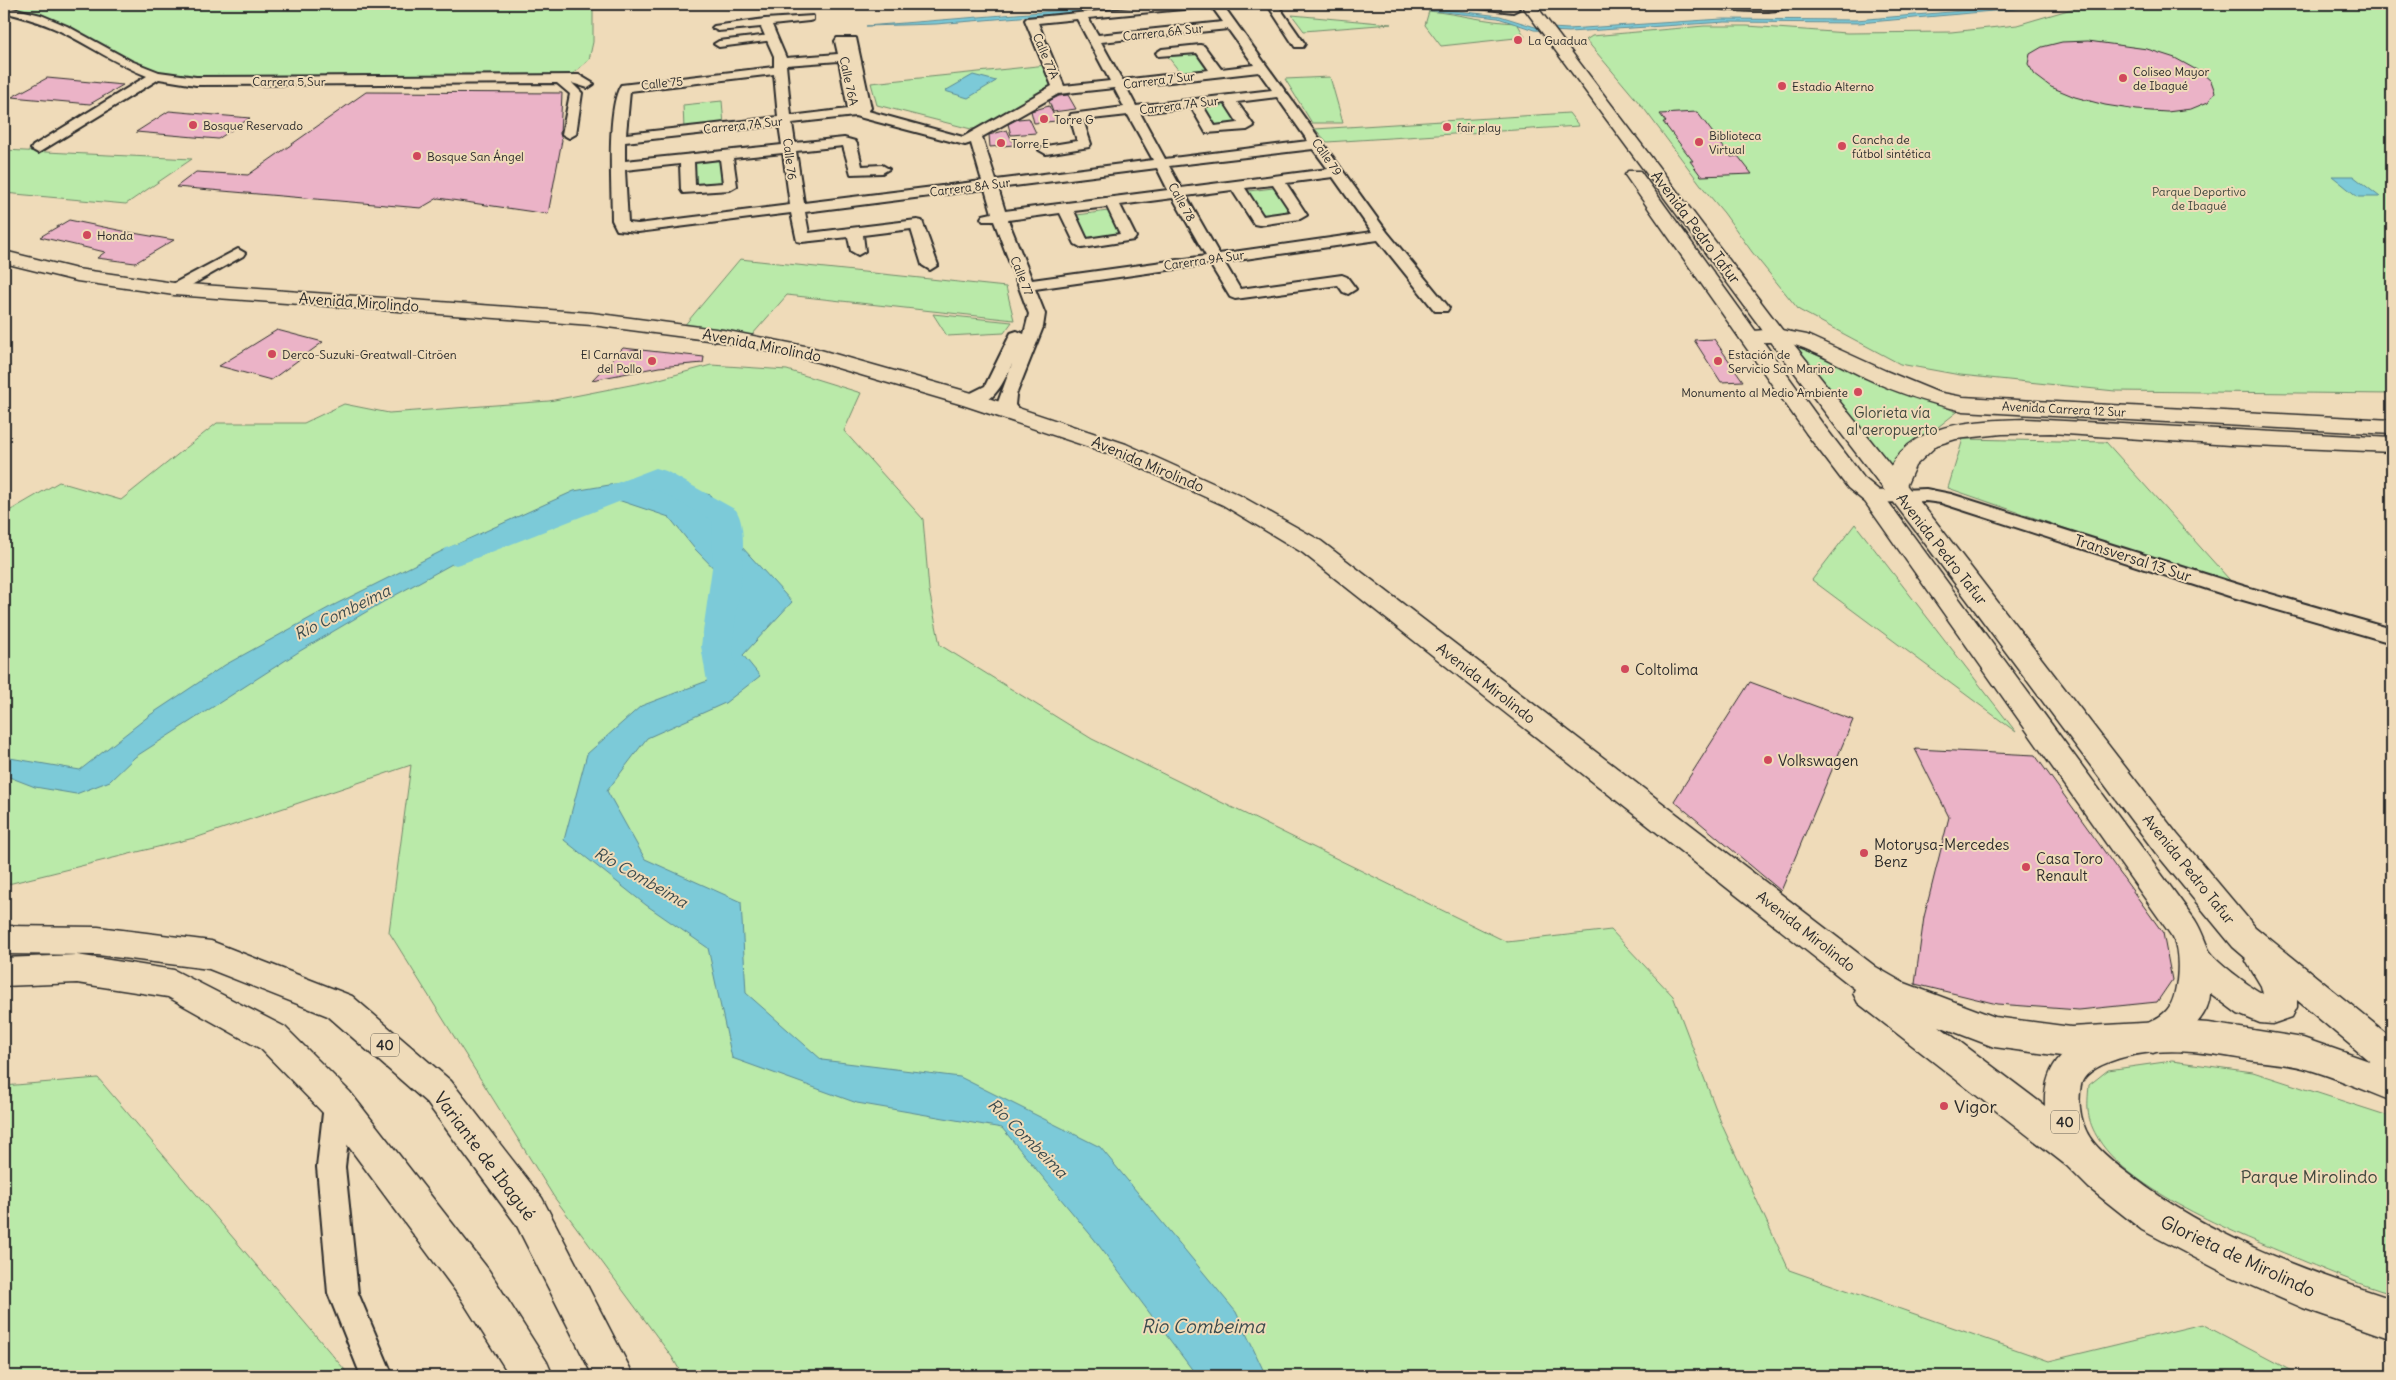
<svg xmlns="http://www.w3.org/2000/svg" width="2396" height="1380" font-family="Delius,sans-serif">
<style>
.green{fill:#baeaa9;stroke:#728a6a}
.water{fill:#7bcad8;stroke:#5b8a93}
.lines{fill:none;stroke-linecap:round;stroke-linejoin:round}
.river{fill:#7bcad8;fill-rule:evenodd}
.building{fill:#ebb3c7;stroke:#2b2b2b}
.pedestrian-casing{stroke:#2b2b2b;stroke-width:4}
.minor-casing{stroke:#2b2b2b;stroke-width:4}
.tertiary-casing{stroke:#2b2b2b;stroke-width:3}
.secondary-casing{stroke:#2b2b2b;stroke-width:3}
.primary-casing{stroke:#2b2b2b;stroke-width:3}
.trunk-casing{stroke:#2b2b2b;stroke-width:3}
.pedestrian{fill:#efdbb9;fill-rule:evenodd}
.minor{fill:#efdbb9;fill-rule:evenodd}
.tertiary{fill:#efdbb9;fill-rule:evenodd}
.secondary{fill:#efdbb9;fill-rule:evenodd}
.primary{fill:#efdbb9;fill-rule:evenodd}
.trunk{fill:#efdbb9;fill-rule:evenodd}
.poi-dot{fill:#d1495b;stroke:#efdbb9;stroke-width:2}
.labels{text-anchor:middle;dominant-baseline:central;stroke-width:4;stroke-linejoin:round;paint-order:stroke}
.far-street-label{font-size:12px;fill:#2b2b2b;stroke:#efdbb9}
.far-poi-label{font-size:12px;fill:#2b2b2b;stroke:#efdbb9;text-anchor:start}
.far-park-label{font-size:12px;fill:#40483e;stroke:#efdbb9}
.shield{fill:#efdbb9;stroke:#666056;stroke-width:1}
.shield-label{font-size:14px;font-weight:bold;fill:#2b2b2b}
.street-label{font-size:15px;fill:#2b2b2b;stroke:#efdbb9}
.park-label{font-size:15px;fill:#40483e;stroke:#efdbb9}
.poi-label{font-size:15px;fill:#2b2b2b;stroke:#efdbb9;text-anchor:start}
.water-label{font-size:16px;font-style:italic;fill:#3b4b4e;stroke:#efdbb9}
.near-poi-label{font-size:18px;fill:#2b2b2b;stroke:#efdbb9;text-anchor:start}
.near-street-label{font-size:18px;fill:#2b2b2b;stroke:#efdbb9}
.near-park-label{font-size:18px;fill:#40483e;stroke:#efdbb9}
.near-water-label{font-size:19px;font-style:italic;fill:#3b4b4e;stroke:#efdbb9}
</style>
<rect width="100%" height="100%" fill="#efdbb9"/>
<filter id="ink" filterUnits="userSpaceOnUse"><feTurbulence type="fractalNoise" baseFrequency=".02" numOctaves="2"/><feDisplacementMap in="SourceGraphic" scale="10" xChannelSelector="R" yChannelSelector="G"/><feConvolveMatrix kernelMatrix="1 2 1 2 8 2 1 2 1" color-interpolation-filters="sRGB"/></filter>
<g filter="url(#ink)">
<!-- green -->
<g class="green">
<path d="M4 4H593V42L589 60 570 76 198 80 167 75 137 66 39 15 4 6Z"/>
<path d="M2225 4H2392V394L2115 391 1960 375 1900 364 1799 310 1752 252 1724 213 1704 189 1645 110 1586 40 1592 36 1704 26H1747L1847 33 1951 32 2017 25 2075 8Z"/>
<path d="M1429 11C1459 14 1487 22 1517 23L1525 37 1441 46 1425 25Z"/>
<path d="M1292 15 1391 24 1304 31Z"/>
<path d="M1199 50 1215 72 1183 76 1165 53Z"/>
<path d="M1047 65 1054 87 991 127 971 129 877 105 871 83Z"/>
<path d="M1330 77 1343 123H1312L1285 79Z"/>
<path d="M722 101 724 125 684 129 683 105Z"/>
<path d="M1229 102 1245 125 1213 129 1197 106Z"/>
<path d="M1569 113 1579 126 1327 142 1315 129Z"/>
<path d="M4 150 192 159 126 204 4 193Z"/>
<path d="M724 158 727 185 692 189 690 162Z"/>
<path d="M1281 187 1300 215 1259 221 1241 192Z"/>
<path d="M1116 210 1129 237 1082 244 1069 216Z"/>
<path d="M740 259 1006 287 1014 320 787 295 745 343 678 333Z"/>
<path d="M933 314 1012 322 1004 333 947 336Z"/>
<path d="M1795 346 1957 412 1886 468Z"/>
<path d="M711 365 787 370 861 393 844 431 923 519 929 590 940 645 1092 739 1507 942 1611 930 1673 996 1722 1125 1789 1270 2049 1361 2202 1324 2301 1376H683L672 1357 554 1197 389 932 411 765 198 837 4 885V514L59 482 121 500 217 423H304L344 404 389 413 549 401 656 380Z"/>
<path d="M1963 439 2106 442 2237 588 1948 488Z"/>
<path d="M1855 524 2016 732 1812 580Z"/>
<path d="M2172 1061 2253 1072 2392 1117V1294C2357 1284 2323 1269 2289 1255 2235 1233 2130 1190 2099 1140 2086 1119 2087 1108 2089 1085L2108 1070Z"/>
<path d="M98 1078 350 1376H4V1086Z"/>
</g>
<!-- water -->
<g class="water">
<path d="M1142 4H1175L936 24 866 26Z"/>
<path d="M1372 4H1397L1500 16 1535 27 1568 29 1722 19 1856 20 2021 6 2142 4 2026 8 1859 23 1725 22 1569 32 1534 30 1498 18Z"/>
<path d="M973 75 996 81 968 98 945 91Z"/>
<path d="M2332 176H2353L2380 197H2358Z"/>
<path d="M639 480 711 495 741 546 792 602 743 655 760 676 725 703 647 738 607 791 645 859 741 902 746 993 822 1060 960 1077 1100 1147 1236 1312 1266 1376H1197L1094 1239 1002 1128 857 1103 732 1058 708 948 646 905 564 840 587 754 641 706 715 678 738 593 694 548 669 517 615 499 530 521 383 602 300 651 135 757 110 781 76 794 35 787 4 775V757L80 770 150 715 225 665 330 607 442 551 574 491Z"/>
</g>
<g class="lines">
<!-- river -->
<path class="river" d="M656 468 666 471 736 510C753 536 734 613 733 645 733 658 738 674 740 687 731 702 713 708 696 703L692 695 696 687 707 682 701 646 713 561 712 520 654 488 466 562 456 565 446 562 441 555 446 548Z"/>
</g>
<!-- building -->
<g class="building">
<path d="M2088 41 2147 49 2175 58 2202 73 2211 81 2215 92 2208 102 2191 109 2167 112 2137 110 2105 105 2075 97 2051 87 2035 75 2028 64 2030 54 2042 47 2062 42Z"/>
<path d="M47 78 123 85 90 104 12 97Z"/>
<path d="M366 92 562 93 560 134 562 140 548 214 438 198 421 208 176 187 196 172 248 175Z"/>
<path d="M1068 95 1076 109 1053 112 1049 101 1059 96Z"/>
<path d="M1049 106 1057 121 1034 123 1031 111Z"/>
<path d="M169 111 250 118 218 139 136 132Z"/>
<path d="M1697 112 1731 157 1738 156 1752 174 1701 176 1690 161H1693L1663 122H1666L1660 114Z"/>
<path d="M1029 118 1036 133 1011 135 1008 124 1018 119Z"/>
<path d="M1007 130 1014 145 990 147 989 135Z"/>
<path d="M69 220 133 233 174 240 135 263 97 258 105 252 40 237Z"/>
<path d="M277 330 323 342 271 380 219 366Z"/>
<path d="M1714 339 1743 381 1721 382 1694 340Z"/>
<path d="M623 348 704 357 703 363 659 367 592 380Z"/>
<path d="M1750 682 1853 720 1781 891 1674 801Z"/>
<path d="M1915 749 2035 755 2163 933 2172 980 2157 1002 2079 1010 1997 1004 1915 984 1924 917 1949 817Z"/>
</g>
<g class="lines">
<!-- pedestrian casing -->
<g class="pedestrian-casing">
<path id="pedestrian" d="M771 35 775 38 774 40 719 47 714 44 719 41Z"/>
</g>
<!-- minor casing -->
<g class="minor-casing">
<g id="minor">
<path d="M1170 4H1210L1204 7 1088 18 1098 35 1223 22 1210 4H1222L1387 232 1447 305 1449 308 1447 311H1435L1378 240 1224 262 1240 289 1342 275 1347 277 1356 289 1348 294 1343 292 1338 285 1235 299 1230 297 1210 264 1035 289 1045 314 1043 327 1016 395 1015 405 1020 412 1017 416H1005L997 405 1012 364C1003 383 992 410 965 404L962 400 965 396 985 386 1011 333 1017 331 1024 334 1029 314 994 221H983L981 218 983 215 992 213 985 189 805 212 809 233 917 220 922 221 938 265 930 270 922 265 911 229 863 235 865 251 858 255 851 251 848 237 802 242 797 241 791 213 638 232 617 230 612 220C612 190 606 109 621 85L774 67V56L761 27 718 31 712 28 714 26 765 19 813 16V20L809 21 772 25 786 58 838 54 835 41 837 38H856L871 108 868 111 963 137 1052 86 1025 20 1027 18ZM1077 19 1110 81 1064 86 1038 23ZM1228 29 1254 65 1221 69 1204 46 1200 45 1162 49 1156 53 1158 56 1197 53 1209 70 1122 80 1101 42ZM839 61 848 109 791 116 786 65ZM1259 72 1272 90 1136 106 1126 87ZM774 74 778 117 626 134 630 91ZM1114 88 1124 107 1071 114 1070 117 1077 141 1046 146 1039 150 1046 154 1089 147 1091 144 1083 120 1128 115 1153 160 996 180 982 137 1058 94ZM1277 97 1308 141 1165 159 1140 113 1191 107 1206 133 1247 130 1254 126 1237 102ZM1225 103 1238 123 1215 126 1203 106ZM855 116 965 145 971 143 982 181 804 203 796 151 843 146 851 174 882 173 889 169 882 165 862 166 857 144 855 141 844 138 795 143 792 123ZM779 125 782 145 625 161V142ZM1313 149 1328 169 1181 188 1169 166ZM783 153 790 205 638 224 628 223 625 170 680 164 681 190 683 193 730 190 737 186 733 158ZM720 159 723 183 695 185 694 162ZM1157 168 1168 190 1005 211 998 188ZM1333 177 1372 232 1219 254 1186 196 1232 190 1254 224 1259 225 1300 219 1307 215 1286 183ZM1273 185 1291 212 1263 216 1245 188ZM1173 198 1206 256 1032 280 1008 220 1060 213 1075 244 1082 248 1134 240 1136 237 1120 205ZM1107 207 1120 234 1087 239 1074 211Z"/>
<path d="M1267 4H1277L1305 44 1303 47H1295Z"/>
<path d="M1464 4C1477 3 1510 1 1519 9L1513 12 1470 7Z"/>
<path d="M1707 4H1781L1786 7C1778 14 1715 11 1707 4Z"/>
<path d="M4 6 41 15 67 26 131 61 159 72 196 77 579 75 594 84 588 88 572 83 582 93 576 134 569 138 562 134 570 94 557 83 196 85 159 79 38 153 31 149 33 146 147 76C116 64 89 45 58 30 41 22 23 17 4 12Z"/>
<path d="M238 249 245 253 243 256 179 292H169L166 289 169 286Z"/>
<path d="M1926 489 1951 494 2243 586 2392 629V643L2229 596 1941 503 1926 501 1873 503 1866 501 1864 497 1866 493 1873 491Z"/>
<path d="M338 1091 348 1095 352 1104 345 1167 358 1293 393 1376H361L328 1293 317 1167 324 1104 328 1095Z"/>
</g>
</g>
<!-- tertiary casing -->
<g class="tertiary-casing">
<g id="tertiary">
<path d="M1776 329 1807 335 1886 371 1937 392 1963 397 2392 420V434L1963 411C1930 403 1899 394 1868 379 1844 368 1820 353 1795 345 1778 339 1759 345 1742 340L1739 336 1742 332Z"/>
<path d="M2026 419 2392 438V452L2230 445 2051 433 2002 434 1956 439 1937 445 1915 466 1903 493 1895 495 1887 493 1883 488C1897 421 1972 421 2026 419Z"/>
</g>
</g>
<!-- secondary casing -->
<g class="secondary-casing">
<path id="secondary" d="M1521 4H1535L1783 331 1936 522 2177 834 2255 927 2392 1038V1074L2380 1070 2297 1000V1007L2292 1017 2272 1024 2260 1023 2238 1014 2210 993C2210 1020 2176 1045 2153 1053L2141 1049 2136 1038C2145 1019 2155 1023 2167 1010 2179 997 2181 954 2173 938L1865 502 1848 488 1806 433 1625 175 1628 171H1640L1822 423 1864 478 1881 492 2195 920C2201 929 2204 939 2208 948 2212 959 2252 988 2263 994L2261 986 2246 961 2247 959 2233 947 2155 852 1918 534 1769 339Z"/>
</g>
<!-- primary casing -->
<g class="primary-casing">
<path id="primary" d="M4 251 77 269 174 283 592 313 723 330 810 347 979 395 1126 444 1239 495 1321 541 1876 967 1902 982 1995 1017 2071 1027 2178 1021 2209 1023 2303 1038 2392 1069V1101C2363 1090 2333 1076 2303 1068 2288 1064 2271 1063 2255 1061 2205 1052 2150 1043 2102 1065 2094 1069 2083 1075 2081 1085 2077 1104 2081 1128 2094 1143 2106 1157 2122 1169 2137 1180 2211 1237 2304 1270 2392 1299V1339L2303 1308 2230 1276 2142 1230 2089 1188 2067 1166 1858 1003 1853 993 1855 989 1303 553 1223 505 1110 454 963 405 807 359 723 342 592 325 174 295 77 281 4 263ZM1939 1026 1994 1047 2061 1056C2048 1070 2044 1087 2045 1106Z"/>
</g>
<!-- trunk casing -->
<g class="trunk-casing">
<g id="trunk">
<path d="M4 926 98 927 211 941 352 996 451 1081 542 1198 634 1376H593L516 1224 427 1103 328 1016 209 969 98 955 4 954Z"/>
<path d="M77 955 174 970 285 1027 350 1092 488 1269 547 1362 553 1376H510L460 1297 326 1116 261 1049 168 997 77 983 4 986V958Z"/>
</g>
</g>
<!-- pedestrian -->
<use href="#pedestrian" class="pedestrian"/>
<!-- minor -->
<use href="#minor" class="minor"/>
<!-- tertiary -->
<use href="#tertiary" class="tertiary"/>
<!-- secondary -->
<use href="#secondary" class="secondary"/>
<!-- primary -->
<use href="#primary" class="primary"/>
<!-- trunk -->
<use href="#trunk" class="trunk"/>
</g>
</g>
<!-- markers -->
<g class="poi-dot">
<circle cx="1518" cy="40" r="5"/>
<circle cx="2123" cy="78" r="5"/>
<circle cx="1782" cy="86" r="5"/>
<circle cx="1044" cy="119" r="5"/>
<circle cx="193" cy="125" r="5"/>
<circle cx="1447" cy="127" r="5"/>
<circle cx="1699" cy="142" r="5"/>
<circle cx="1001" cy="143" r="5"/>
<circle cx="1842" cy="146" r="5"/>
<circle cx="417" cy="156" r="5"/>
<circle cx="87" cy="235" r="5"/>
<circle cx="272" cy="354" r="5"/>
<circle cx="652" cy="361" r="5"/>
<circle cx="1718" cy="361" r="5"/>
<circle cx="1858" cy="392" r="5"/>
<circle cx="1625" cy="669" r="5"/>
<circle cx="1768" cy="760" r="5"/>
<circle cx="1864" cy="853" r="5"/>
<circle cx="2026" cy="867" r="5"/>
<circle cx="1944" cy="1106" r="5"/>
</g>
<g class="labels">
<!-- far-street labels -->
<g class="far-street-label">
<text transform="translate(1163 32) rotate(-6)">Carrera 6A Sur</text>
<text transform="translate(1046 56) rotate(67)">Calle 77A</text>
<text transform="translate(1159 80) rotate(-7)">Carrera 7 Sur</text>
<text x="289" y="81">Carrera 5 Sur</text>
<text transform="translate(849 81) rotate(78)">Calle 76A</text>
<text transform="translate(662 83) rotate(-6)">Calle 75</text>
<text transform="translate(1179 105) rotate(-7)">Carrera 7A Sur</text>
<text transform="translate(743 125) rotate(-6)">Carrera 7A Sur</text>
<text transform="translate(1327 157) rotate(55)">Calle 79</text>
<text transform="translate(790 159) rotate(83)">Calle 76</text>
<text transform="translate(970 187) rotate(-7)">Carrera 8A Sur</text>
<text transform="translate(1182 202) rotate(61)">Calle 78</text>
<text transform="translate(1204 260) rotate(-8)">Carerra 9A Sur</text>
<text transform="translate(1022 276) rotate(68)">Calle 77</text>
<text transform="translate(2064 409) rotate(3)">Avenida Carrera 12 Sur</text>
</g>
<!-- far-poi labels -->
<g class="far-poi-label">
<text x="1528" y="40">La Guadua</text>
<text x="2133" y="71">Coliseo Mayor<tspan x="2133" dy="14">de Ibagué</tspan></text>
<text x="1792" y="86">Estadio Alterno</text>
<text x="1054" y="119">Torre G</text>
<text x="203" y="125">Bosque Reservado</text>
<text x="1457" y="127">fair play</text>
<text x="1709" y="135">Biblioteca<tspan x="1709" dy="14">Virtual</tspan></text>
<text x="1852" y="139">Cancha de<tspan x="1852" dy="14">fútbol sintética</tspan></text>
<text x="1011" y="143">Torre E</text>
<text x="427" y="156">Bosque San Ángel</text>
<text x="97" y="235">Honda</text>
<text x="282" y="354">Derco-Suzuki-Greatwall-Citröen</text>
<text x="642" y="354" text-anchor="end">El Carnaval<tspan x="642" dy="14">del Pollo</tspan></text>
<text x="1728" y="354">Estación de<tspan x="1728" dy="14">Servicio San Marino</tspan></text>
<text x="1848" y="392" text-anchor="end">Monumento al Medio Ambiente</text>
</g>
<!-- far-park labels -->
<g class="far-park-label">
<text x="2199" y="191">Parque Deportivo<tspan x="2199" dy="14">de Ibagué</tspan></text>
</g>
<!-- shield labels -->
<g class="shield">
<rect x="371" y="1033.5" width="28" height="23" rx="4"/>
<rect x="2051" y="1110.5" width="28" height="23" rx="4"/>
</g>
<g class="shield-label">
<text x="385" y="1045">40</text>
<text x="2065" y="1122">40</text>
</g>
<!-- street labels -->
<g class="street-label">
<text transform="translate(1696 227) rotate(53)">Avenida Pedro Tafur</text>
<text transform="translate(359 302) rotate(4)">Avenida Mirolindo</text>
<text transform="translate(762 345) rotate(11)">Avenida Mirolindo</text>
<text transform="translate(1148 464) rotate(23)">Avenida Mirolindo</text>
<text transform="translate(1942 549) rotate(52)">Avenida Pedro Tafur</text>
<text transform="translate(2133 558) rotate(18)">Transversal 13 Sur</text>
<text transform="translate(1486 683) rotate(38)">Avenida Mirolindo</text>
<text transform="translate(2189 869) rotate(51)">Avenida Pedro Tafur</text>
<text transform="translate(1806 931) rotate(38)">Avenida Mirolindo</text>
</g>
<!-- park labels -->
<g class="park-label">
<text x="1892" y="412">Glorieta vía<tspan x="1892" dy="17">al aeropuerto</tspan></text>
</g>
<!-- poi labels -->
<g class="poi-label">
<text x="1635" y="669">Coltolima</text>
<text x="1778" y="760">Volkswagen</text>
<text x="1874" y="844">Motorysa-Mercedes<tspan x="1874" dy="17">Benz</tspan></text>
<text x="2036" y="858">Casa Toro<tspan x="2036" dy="17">Renault</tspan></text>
</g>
<!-- water labels -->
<g class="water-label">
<text transform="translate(342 612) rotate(-26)">Río Combeima</text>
<text transform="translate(641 877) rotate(30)">Río Combeima</text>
<text transform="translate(1028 1138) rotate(45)">Río Combeima</text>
</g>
<!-- near-poi labels -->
<g class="near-poi-label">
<text x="1954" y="1106">Vigor</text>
</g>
<!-- near-street labels -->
<g class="near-street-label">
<text transform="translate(485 1156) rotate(53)">Variante de Ibagué</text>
<text transform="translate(2238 1256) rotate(25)">Glorieta de Mirolindo</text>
</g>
<!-- near-park labels -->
<g class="near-park-label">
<text x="2309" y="1176">Parque Mirolindo</text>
</g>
<!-- near-water labels -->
<g class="near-water-label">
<text x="1203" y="1326">Rio Combeima</text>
</g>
</g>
<!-- margin -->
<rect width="2396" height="1380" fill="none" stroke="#efdbb9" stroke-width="20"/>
<rect x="10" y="10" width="2376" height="1360" fill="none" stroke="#2b2b2b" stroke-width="2" filter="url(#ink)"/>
</svg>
